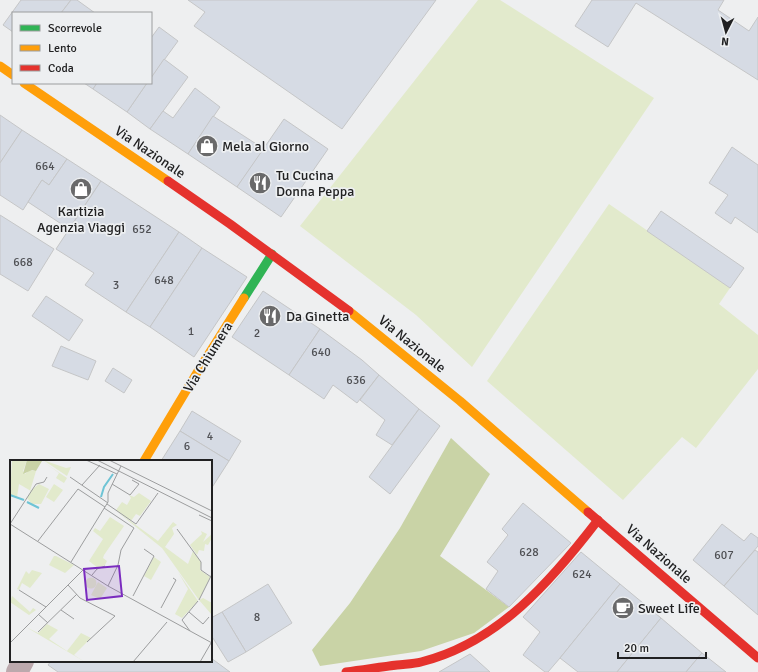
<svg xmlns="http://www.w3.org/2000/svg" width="758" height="672" font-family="Signika,sans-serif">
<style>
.green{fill:#e2eacc}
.forest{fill:#c9d3a6}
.building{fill:#d6dbe4;stroke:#c5c6c7}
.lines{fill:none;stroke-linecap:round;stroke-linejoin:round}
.street{stroke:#bca9ad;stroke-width:22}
.fast{stroke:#30b455;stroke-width:9}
.slow{stroke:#ff9f0a;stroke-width:9}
.jam{stroke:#e5322d;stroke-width:9}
.labels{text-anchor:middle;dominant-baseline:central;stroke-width:3.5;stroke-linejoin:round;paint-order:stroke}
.number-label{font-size:12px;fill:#4f5054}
.poi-label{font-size:14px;fill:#212122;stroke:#edeff1;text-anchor:start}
.street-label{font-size:14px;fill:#212122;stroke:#edeff1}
.inset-river{fill:none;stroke:#6ec4d5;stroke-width:2}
.inset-road{fill:none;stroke:#9c9d9e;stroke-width:1}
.view{fill:#7b2cbf;fill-opacity:0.15;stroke:#7b2cbf;stroke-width:2}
.inset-edge{fill:none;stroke:#212122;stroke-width:2}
</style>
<rect width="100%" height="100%" fill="#eeeff0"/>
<!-- green -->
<g class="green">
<path d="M478 0H500L654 98 472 367 416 315 300 226Z"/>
<path d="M609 204 730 288 719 304 758 335V369L696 448 682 437 623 500 487 381Z"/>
</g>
<!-- forest -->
<path class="forest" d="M451 438 490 474 440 556 509 607 474 633 421 651 320 666 312 650 350 603 400 528Z"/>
<!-- building -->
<g class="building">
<path d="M21 0H71L61 13H13V32L3 25Z"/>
<path d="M71 0H77L95 13H61Z"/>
<path d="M188 0H436L342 129 194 26 205 12Z"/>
<path d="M592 0H724L718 10 749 31 758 17V80L636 3 608 47 575 26Z"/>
<path d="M159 27 178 41 151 78V38Z"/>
<path d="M164 59 188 77 150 129 127 112 147 83H151V78Z"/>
<path d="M84 83H97L93 89Z"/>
<path d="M97 83H147L127 112 93 89Z"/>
<path d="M195 88 220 107 188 154 150 129 163 111 173 118Z"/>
<path d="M0 115 22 130 0 163Z"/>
<path d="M213 116 264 149 237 187 188 154Z"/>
<path d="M284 119 328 149 281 217 237 187Z"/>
<path d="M22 130 67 159 49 185 42 180 23 210 0 195V163Z"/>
<path d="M732 147 758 165V233L735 217 731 224 715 213 728 195 709 183Z"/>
<path d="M67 159 101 181 69 229 28 202 42 180 49 185Z"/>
<path d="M101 181 179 232 126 312 85 285 94 273 56 249Z"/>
<path d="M661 211 744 268 730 288 647 231Z"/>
<path d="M0 215 54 249 28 291 0 274Z"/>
<path d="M179 232 202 248 150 327 126 312Z"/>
<path d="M202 248 247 277 194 357 150 327Z"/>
<path d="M263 291 320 329 289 375 232 337Z"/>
<path d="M46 296 83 320 69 341 32 316Z"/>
<path d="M320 329 362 360 379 375 357 403 333 385 324 399 289 375Z"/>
<path d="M61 346 96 361 88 380 52 366Z"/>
<path d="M113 368 132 380 124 393 105 381Z"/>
<path d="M379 375 419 409 392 445 376 435 385 420 360 400Z"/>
<path d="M419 409 440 426 390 494 369 477Z"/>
<path d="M192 411 241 441 229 461 180 431Z"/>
<path d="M180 431 229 461 211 489V461H161Z"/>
<path d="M523 503 571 543 509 607 486 589 498 571 487 562 508 535 502 529Z"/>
<path d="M722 524 744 541 751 533 758 538V546L724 586 693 560Z"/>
<path d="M755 550 758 552V615L724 586Z"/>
<path d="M581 552 620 584 560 658 548 672H545L523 655 540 632 523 617Z"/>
<path d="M268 584 292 623 246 652 222 612Z"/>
<path d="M620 584 661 618 617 672H578L560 658Z"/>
<path d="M222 612 246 652 228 662 211 635V618Z"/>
<path d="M661 618 702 653 686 672H617Z"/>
<path d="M702 653 726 672H686Z"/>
<path d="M470 654 490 672H439Z"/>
<path d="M211 658 230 672H58L48 665 51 661H211Z"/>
</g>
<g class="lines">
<!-- street -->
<path class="street" d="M17 672 23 661"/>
<!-- fast -->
<path class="fast" d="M244 298 272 254"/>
<!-- slow -->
<g class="slow">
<path d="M0 66 13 75"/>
<path d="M24 83 168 181"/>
<path d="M349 311 460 401 588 512"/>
<path d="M144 461 198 371 244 298"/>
</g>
<!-- jam -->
<g class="jam">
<path d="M168 181 230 224 349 311"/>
<path d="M588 512 758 658"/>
<path d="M346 672C363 670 380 667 397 665 405 664 414 664 421 662 498 643 552 580 598 520"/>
</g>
</g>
<!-- icons -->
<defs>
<g id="shop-disc" transform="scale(1.15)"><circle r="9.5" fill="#69696a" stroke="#edeff1"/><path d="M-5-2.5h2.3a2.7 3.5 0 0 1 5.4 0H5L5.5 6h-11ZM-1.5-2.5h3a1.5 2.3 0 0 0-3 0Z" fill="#fff"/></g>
<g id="restaurant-disc" transform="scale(1.15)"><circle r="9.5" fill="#69696a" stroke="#edeff1"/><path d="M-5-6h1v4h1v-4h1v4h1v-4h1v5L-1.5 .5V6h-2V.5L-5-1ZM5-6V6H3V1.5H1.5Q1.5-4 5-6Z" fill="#fff"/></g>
<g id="cafe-disc" transform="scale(1.15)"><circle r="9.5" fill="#69696a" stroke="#edeff1"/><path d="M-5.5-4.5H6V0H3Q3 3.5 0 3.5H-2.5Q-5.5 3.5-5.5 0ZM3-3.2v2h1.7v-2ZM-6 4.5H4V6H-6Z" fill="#fff"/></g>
</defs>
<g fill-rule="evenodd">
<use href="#shop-disc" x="207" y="146"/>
<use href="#restaurant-disc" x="260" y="183"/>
<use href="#shop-disc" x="81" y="189"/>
<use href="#restaurant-disc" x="270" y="316"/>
<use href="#cafe-disc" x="623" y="608"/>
</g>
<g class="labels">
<!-- number labels -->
<g class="number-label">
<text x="45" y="166">664</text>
<text x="142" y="229">652</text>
<text x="23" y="262">668</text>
<text x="164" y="280">648</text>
<text x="116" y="285">3</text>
<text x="191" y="331">1</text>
<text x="257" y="333">2</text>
<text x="321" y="352">640</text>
<text x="356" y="380">636</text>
<text x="210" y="436">4</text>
<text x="187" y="446">6</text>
<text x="529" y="552">628</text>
<text x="724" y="555">607</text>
<text x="582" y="574">624</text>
<text x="257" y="617">8</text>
</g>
<!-- poi labels -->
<g class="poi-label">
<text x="222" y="146">Mela al Giorno</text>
<text x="276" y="175">Tu Cucina<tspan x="276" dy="16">Donna Peppa</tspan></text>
<text x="81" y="211" text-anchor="middle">Kartizia<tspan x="81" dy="16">Agenzia Viaggi</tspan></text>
<text x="286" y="316">Da Ginetta</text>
<text x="638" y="608">Sweet Life</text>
</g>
<!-- street labels -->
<g class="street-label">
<text transform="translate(150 152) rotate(34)">Via Nazionale</text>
<text transform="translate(412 344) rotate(39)">Via Nazionale</text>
<text transform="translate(208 357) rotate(-58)">Via Chiumera</text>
<text transform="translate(659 554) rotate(41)">Via Nazionale</text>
</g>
</g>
<!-- overview -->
<g transform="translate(10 460)">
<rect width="202" height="202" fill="#eeeff0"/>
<path d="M2 0H17L13 11 15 14 20 10 26 11 20 31 29 24 39 29 31 44H22L17 38 21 31 9 24 7 37 0 35ZM33 0 56 8 61 7 57 16ZM32 1 57 18 54 23 46 18 49 13ZM44 24 53 30 44 42 36 37ZM129 33 141 41 130 56 126 54 121 61 106 50 112 42 117 45 121 38 119 35 124 37ZM105 50 148 81 163 62 167 65 162 68 164 74 155 87 178 104 183 91 191 102 190 110 200 117 189 140 152 88ZM100 57 114 66 94 95 93 98 97 101 95 105 88 108 79 101 93 79 83 71 85 68 90 71ZM191 71 197 74 193 82 202 74V78L198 85 195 84 194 91 189 90 187 95 180 85 192 74ZM44 96H46L64 105 55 113 39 105ZM144 97 151 102 141 120 134 116ZM22 110 32 113 20 128 12 123 9 130 7 129 16 111 19 114ZM168 112 188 141 172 158 165 154 178 129ZM75.5 123a5.5 5.5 0 1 1 11 0a5.5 5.5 0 1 1-11 0ZM88 122 97 128 90 139 81 135ZM2 136 20 152 23 148 26 150 19 155 0 142ZM193 138 202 143V155L189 140ZM37 164 48 170 39 179 57 191 71 173 81 178 64 195 75 202 16 167 28 173Z" fill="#e2eacc"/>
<path d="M17 0H30L32 1 26 11 22 10 13 14Z" fill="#c9d3a6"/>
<path class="inset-river" d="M0 35 14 40M91 37 94 27 103 14M17 42 29 48"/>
<path class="inset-road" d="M76 0 107 14M87 0 202 58M99 0 202 51M60 17 98 43M102 24 120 35 129 24 122 20M72 25 90 5M97 44 126 64 148 33M94 48 124 68 111 90 108 105 98 126M189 55 202 61M0 64 26 24 34 22 37 17M0 64 98 126 202 183M167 69 191 102V110L201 117M28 81 68 29 95 47M61 102 98 42V33L111 6M82 115 87 109 95 106M58 125 70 138 105 156 77 182M9 130 36 147M123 136 144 96 134 89M189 140 202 114M151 148 166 120 163 118M51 150 64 159M179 152 193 164 199 157M28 154 38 163M180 171 172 160 188 141M28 172 67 134M0 183 73 110M123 202 157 162M190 202 201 183"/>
<path class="view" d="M109 106 112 136 77 140 74 109Z"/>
<rect width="202" height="202" class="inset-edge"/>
</g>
<!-- legend -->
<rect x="12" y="12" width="140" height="72" fill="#edeff1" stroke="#9b9d9e"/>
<rect x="20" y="25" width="20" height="6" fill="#30b455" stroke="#9b9d9e"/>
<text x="48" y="32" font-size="12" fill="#212122">Scorrevole</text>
<rect x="20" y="45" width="20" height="6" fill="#ff9f0a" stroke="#9b9d9e"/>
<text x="48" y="52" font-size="12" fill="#212122">Lento</text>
<rect x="20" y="65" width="20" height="6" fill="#e5322d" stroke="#9b9d9e"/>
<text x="48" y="72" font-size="12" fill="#212122">Coda</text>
<!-- north arrow -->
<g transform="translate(726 32) rotate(186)" stroke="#edeff1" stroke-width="3" paint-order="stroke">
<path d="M0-3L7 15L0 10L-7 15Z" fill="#212122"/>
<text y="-6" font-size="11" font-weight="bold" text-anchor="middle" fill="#212122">N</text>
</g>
<!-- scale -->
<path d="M618 652v6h88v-6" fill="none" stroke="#212122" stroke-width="2"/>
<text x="624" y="652" font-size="12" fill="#212122" stroke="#edeff1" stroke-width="3" paint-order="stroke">20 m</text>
</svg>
